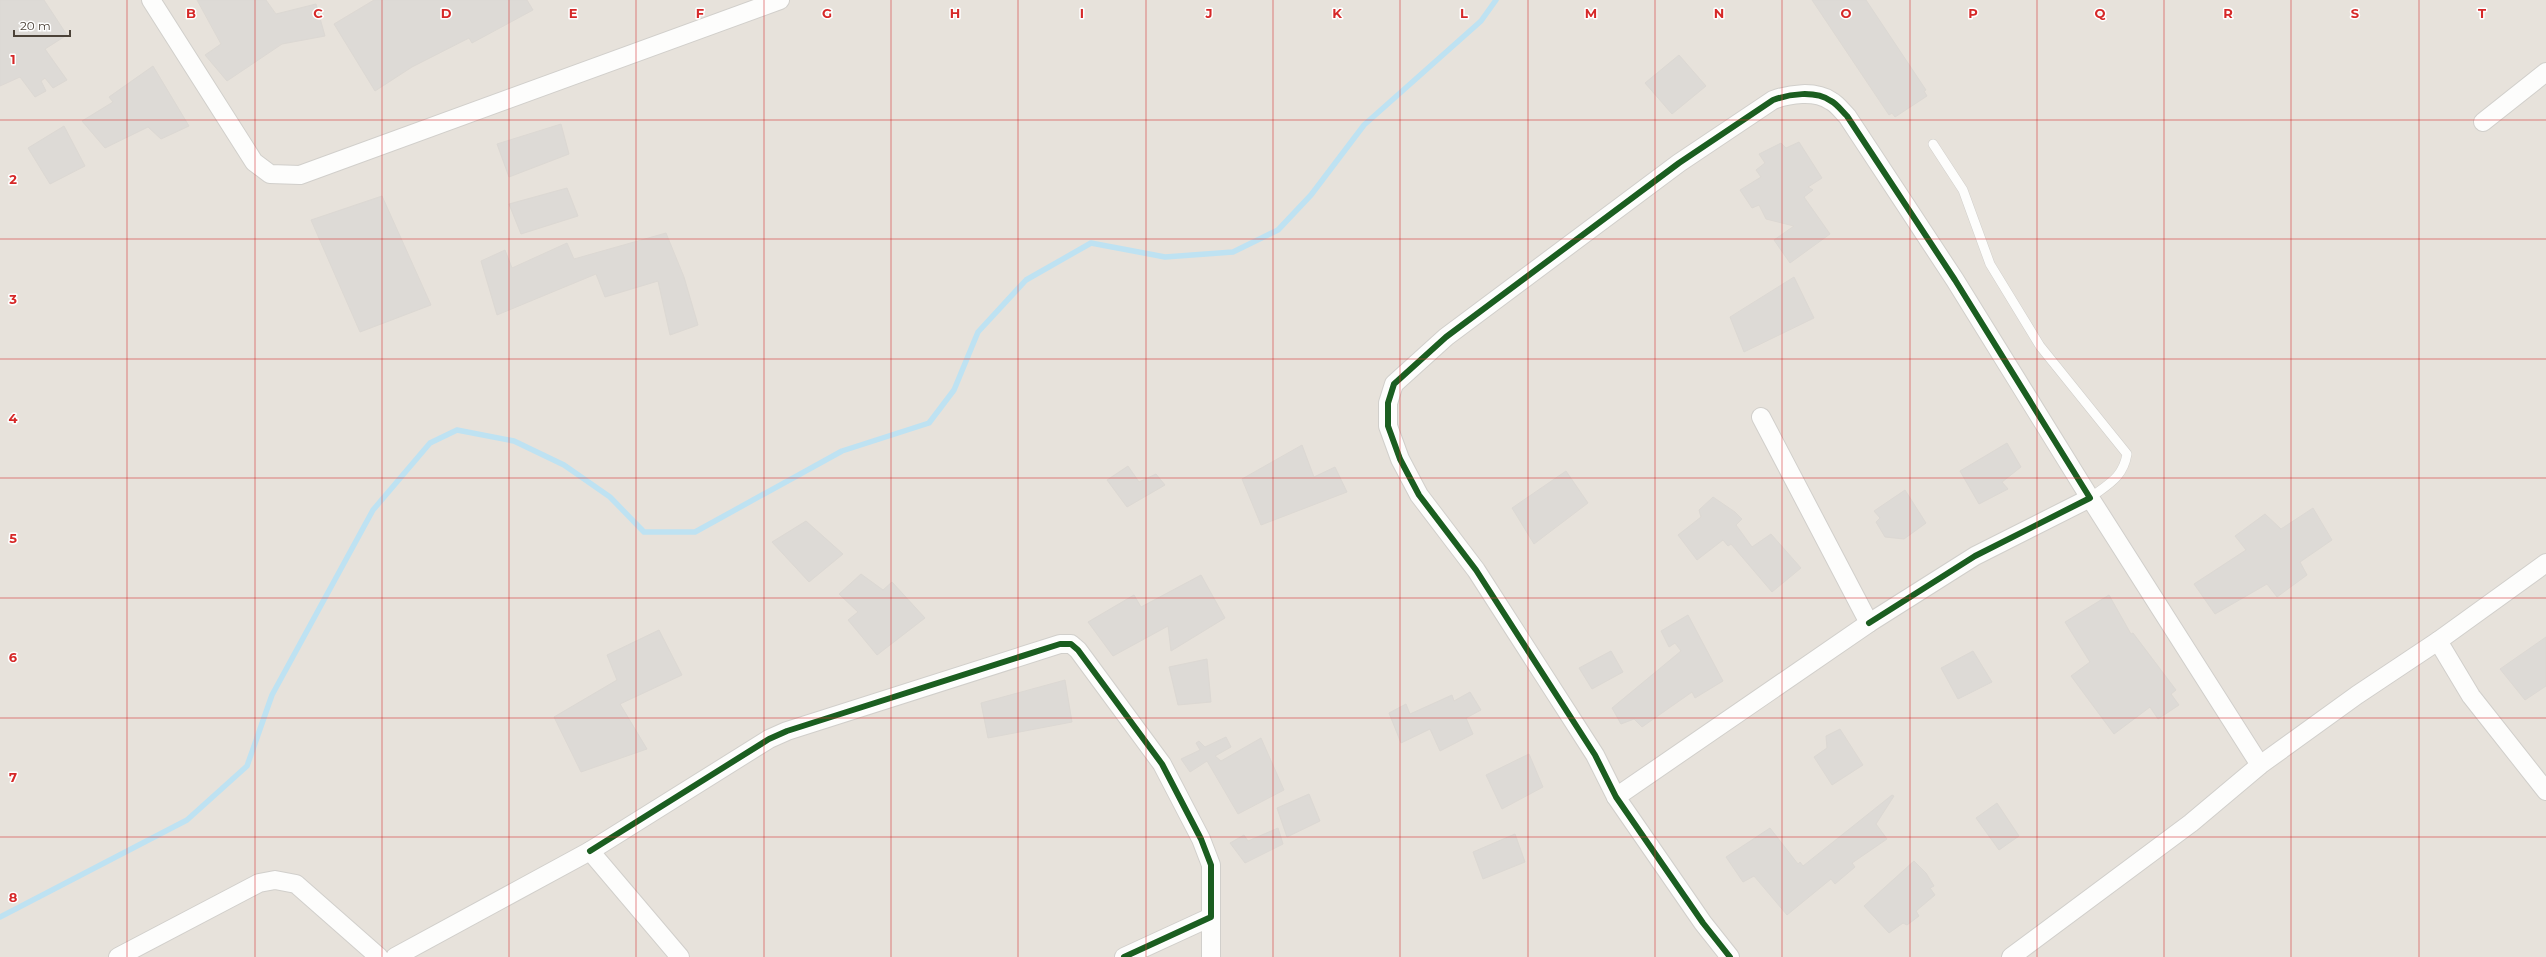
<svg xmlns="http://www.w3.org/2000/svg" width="2546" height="957" font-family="Montserrat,sans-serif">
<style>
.residential{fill:#e7e2db}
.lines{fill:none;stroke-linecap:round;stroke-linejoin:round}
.stream{stroke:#bee2f2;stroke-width:5.5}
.building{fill:#dddad6;stroke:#dcd8d3}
.service-casing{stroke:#d1cfcb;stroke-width:10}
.minor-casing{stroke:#d1cfcb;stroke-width:20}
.service{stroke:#fdfdfc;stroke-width:9}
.minor{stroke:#fdfdfc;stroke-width:18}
.cycleway-casing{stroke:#fff;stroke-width:8}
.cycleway{stroke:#1b5e20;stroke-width:6}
.grid{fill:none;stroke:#d62828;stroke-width:1;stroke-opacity:0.55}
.grid-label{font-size:13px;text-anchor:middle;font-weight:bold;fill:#d62828;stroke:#fff;stroke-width:3;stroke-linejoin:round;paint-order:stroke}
</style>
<rect width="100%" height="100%" fill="#f3f1ee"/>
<!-- residential -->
<rect class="residential" x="0" y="0" width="2546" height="957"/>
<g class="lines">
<!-- stream -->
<path class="stream" d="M0 917 187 820 247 766 272 695 373 510 430 443 457 430 514 441 564 465 610 497 644 532H695L842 451 929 423 954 390 978 332 1026 280 1091 243 1165 257 1233 252 1278 230 1311 195 1364 125 1481 21 1496 0"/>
</g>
<!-- building -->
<g class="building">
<path d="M0 0H44L67 35 45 49 67 80 53 88 45 78 41 81 46 91 35 97 20 77 0 86Z"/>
<path d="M197 0H266L276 14 316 4 325 36 282 44 227 81 205 55 221 44Z"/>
<path d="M374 0H527L533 10 472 43 469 38 412 67 375 91 334 24Z"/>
<path d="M1812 0H1866L1926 90 1924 91 1927 96 1895 117 1892 113 1889 115Z"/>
<path d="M1679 55 1706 86 1672 114 1645 83Z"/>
<path d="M153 66 189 126 161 139 148 127 105 148 82 121 113 102 109 97Z"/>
<path d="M561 124 569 154 509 177 497 144Z"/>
<path d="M64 126 85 166 50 184 28 148Z"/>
<path d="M1799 142 1822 178 1808 187 1813 190 1804 197 1830 234 1790 263 1774 240 1794 226 1766 219 1759 205 1752 208 1740 190 1761 177 1756 170 1765 163 1759 154 1781 143 1786 148Z"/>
<path d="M567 188 578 216 521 234 509 204Z"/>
<path d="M382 196 431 305 360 332 311 220Z"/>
<path d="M666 233 684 277 698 325 670 335 658 281 605 297 596 274 497 315 481 261 505 250 512 268 567 243 574 259Z"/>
<path d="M1794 277 1814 318 1744 352 1730 317Z"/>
<path d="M2007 443 2021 467 2002 482 2008 489 1979 504 1960 471Z"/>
<path d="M1302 445 1314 477 1335 467 1347 492 1261 525 1242 479Z"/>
<path d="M1128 466 1139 482 1156 474 1165 485 1127 507 1107 480Z"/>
<path d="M1566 471 1588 503 1534 544 1512 508Z"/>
<path d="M1905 490 1926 523 1904 539 1885 537 1876 522 1880 518 1874 511Z"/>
<path d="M1713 497 1735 512 1742 519 1736 525 1752 547 1771 534 1801 568 1772 592 1731 544 1728 546 1723 540 1697 560 1678 535 1701 517 1699 510Z"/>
<path d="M2313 508 2332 540 2300 562 2307 575 2277 597 2267 584 2215 614 2194 584 2246 550 2235 536 2265 514 2281 529Z"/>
<path d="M806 521 843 554 809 582 772 542Z"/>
<path d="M861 574 883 590 892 582 925 618 877 655 848 620 858 612 839 594Z"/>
<path d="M1201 575 1225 618 1171 651 1168 626 1113 656 1088 622 1134 595 1141 607Z"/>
<path d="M2109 595 2131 634 2133 633 2176 690 2171 694 2179 705 2158 719 2150 707 2114 734 2071 676 2090 662 2065 622Z"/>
<path d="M1688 615 1723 681 1695 698 1692 692 1642 727 1634 719 1621 724 1612 708 1681 651 1675 643 1669 647 1661 631Z"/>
<path d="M659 630 682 675 620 704 647 749 581 772 554 717 617 680 607 655Z"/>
<path d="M2546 637V686L2525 700 2500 669Z"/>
<path d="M1611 651 1623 672 1592 689 1579 668Z"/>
<path d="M1973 651 1992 682 1958 699 1941 668Z"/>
<path d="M1207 659 1211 702 1178 705 1169 667Z"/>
<path d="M1065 680 1072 722 988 738 981 703Z"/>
<path d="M1470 692 1481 710 1466 718 1473 734 1440 751 1430 729 1401 743 1389 713 1406 704 1410 714 1452 695 1454 701Z"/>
<path d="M1840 729 1863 765 1832 785 1814 757 1827 748 1826 736Z"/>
<path d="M1226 737 1231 747 1215 756 1221 761 1261 738 1284 790 1238 814 1207 761 1190 772 1181 759 1200 750 1196 743 1199 741 1205 747Z"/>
<path d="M1529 754 1543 787 1502 809 1486 775Z"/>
<path d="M1309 794 1320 821 1287 837 1277 808Z"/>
<path d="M1892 795 1894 796 1876 824 1887 839 1852 863 1855 867 1835 884 1831 879 1787 915 1754 876 1743 882 1726 857 1770 828 1798 864 1800 862 1803 866Z"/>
<path d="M1997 803 2019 836 1999 850 1976 818Z"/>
<path d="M1278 828 1283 844 1245 863 1230 843 1244 835 1248 841Z"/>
<path d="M1515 834 1525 862 1483 879 1473 852Z"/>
<path d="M1914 861 1926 873 1934 886 1930 888 1935 895 1916 911 1919 916 1907 925 1903 923 1889 933 1864 906Z"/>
</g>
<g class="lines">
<!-- service casing -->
<g class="service-casing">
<path id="service" d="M1933 144 1963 190 1990 264 2040 346 2127 454C2123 478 2108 484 2090 498"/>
</g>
<!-- minor casing -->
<g class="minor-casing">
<g id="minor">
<path d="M151 0 254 162 270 174 300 175 780 0"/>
<path d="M2483 122 2546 72"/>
<path d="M2090 498 2260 765"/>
<path d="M2438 641 2471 696 2546 791"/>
<path d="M1616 797 1869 623 1761 417"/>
<path d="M590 851 769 739 787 731 1060 644H1071L1078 650 1162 764 1201 839 1211 865V917L1124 957"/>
<path d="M118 957 259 883 275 880 296 884 379 957"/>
<path d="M395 957 590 851 680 957"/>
<path d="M1211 957V917"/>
<path d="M1730 957 1703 923 1616 797 1595 755 1476 570 1419 495 1400 459 1388 426V403L1394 384 1446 337 1679 163 1773 100C1789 94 1815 90 1831 101 1837 104 1842 111 1847 116L1955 280 2090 498 1975 556 1869 623"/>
<path d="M2011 957 2191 823 2260 765 2357 695 2438 641 2546 563"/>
</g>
</g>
<!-- service -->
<use href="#service" class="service"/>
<!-- minor -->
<use href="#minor" class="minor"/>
<!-- cycleway casing -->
<g class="cycleway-casing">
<g id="cycleway">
<path d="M590 851 769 739 787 731 1060 644H1071L1078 650 1162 764 1201 839 1211 865V917L1124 957"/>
<path d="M1730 957 1703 923 1616 797 1595 755 1476 570 1419 495 1400 459 1388 426V403L1394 384 1446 337 1679 163 1773 100C1789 94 1815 90 1831 101 1837 104 1842 111 1847 116L1955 280 2090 498 1975 556 1869 623"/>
</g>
</g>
<!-- cycleway -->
<use href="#cycleway" class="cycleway"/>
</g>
<!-- grid -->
<path class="grid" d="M127 0V957M255 0V957M382 0V957M509 0V957M636 0V957M764 0V957M891 0V957M1018 0V957M1146 0V957M1273 0V957M1400 0V957M1528 0V957M1655 0V957M1782 0V957M1910 0V957M2037 0V957M2164 0V957M2291 0V957M2419 0V957M0 120H2546M0 239H2546M0 359H2546M0 478H2546M0 598H2546M0 718H2546M0 837H2546"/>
<g class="grid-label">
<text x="191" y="18">B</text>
<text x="318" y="18">C</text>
<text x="446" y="18">D</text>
<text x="573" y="18">E</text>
<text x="700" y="18">F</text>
<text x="827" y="18">G</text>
<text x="955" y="18">H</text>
<text x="1082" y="18">I</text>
<text x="1209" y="18">J</text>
<text x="1337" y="18">K</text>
<text x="1464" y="18">L</text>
<text x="1591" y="18">M</text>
<text x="1719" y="18">N</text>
<text x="1846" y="18">O</text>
<text x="1973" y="18">P</text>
<text x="2100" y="18">Q</text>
<text x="2228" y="18">R</text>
<text x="2355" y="18">S</text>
<text x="2482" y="18">T</text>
<text x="13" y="64">1</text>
<text x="13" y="184">2</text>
<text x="13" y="304">3</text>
<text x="13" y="423">4</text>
<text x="13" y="543">5</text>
<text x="13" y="662">6</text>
<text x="13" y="782">7</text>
<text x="13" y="902">8</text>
</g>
<!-- scale -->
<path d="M14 30v6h56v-6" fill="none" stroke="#4b4238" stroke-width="2"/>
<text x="20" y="30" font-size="12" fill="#4b4238" stroke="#ffffff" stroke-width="3" paint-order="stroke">20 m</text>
</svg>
